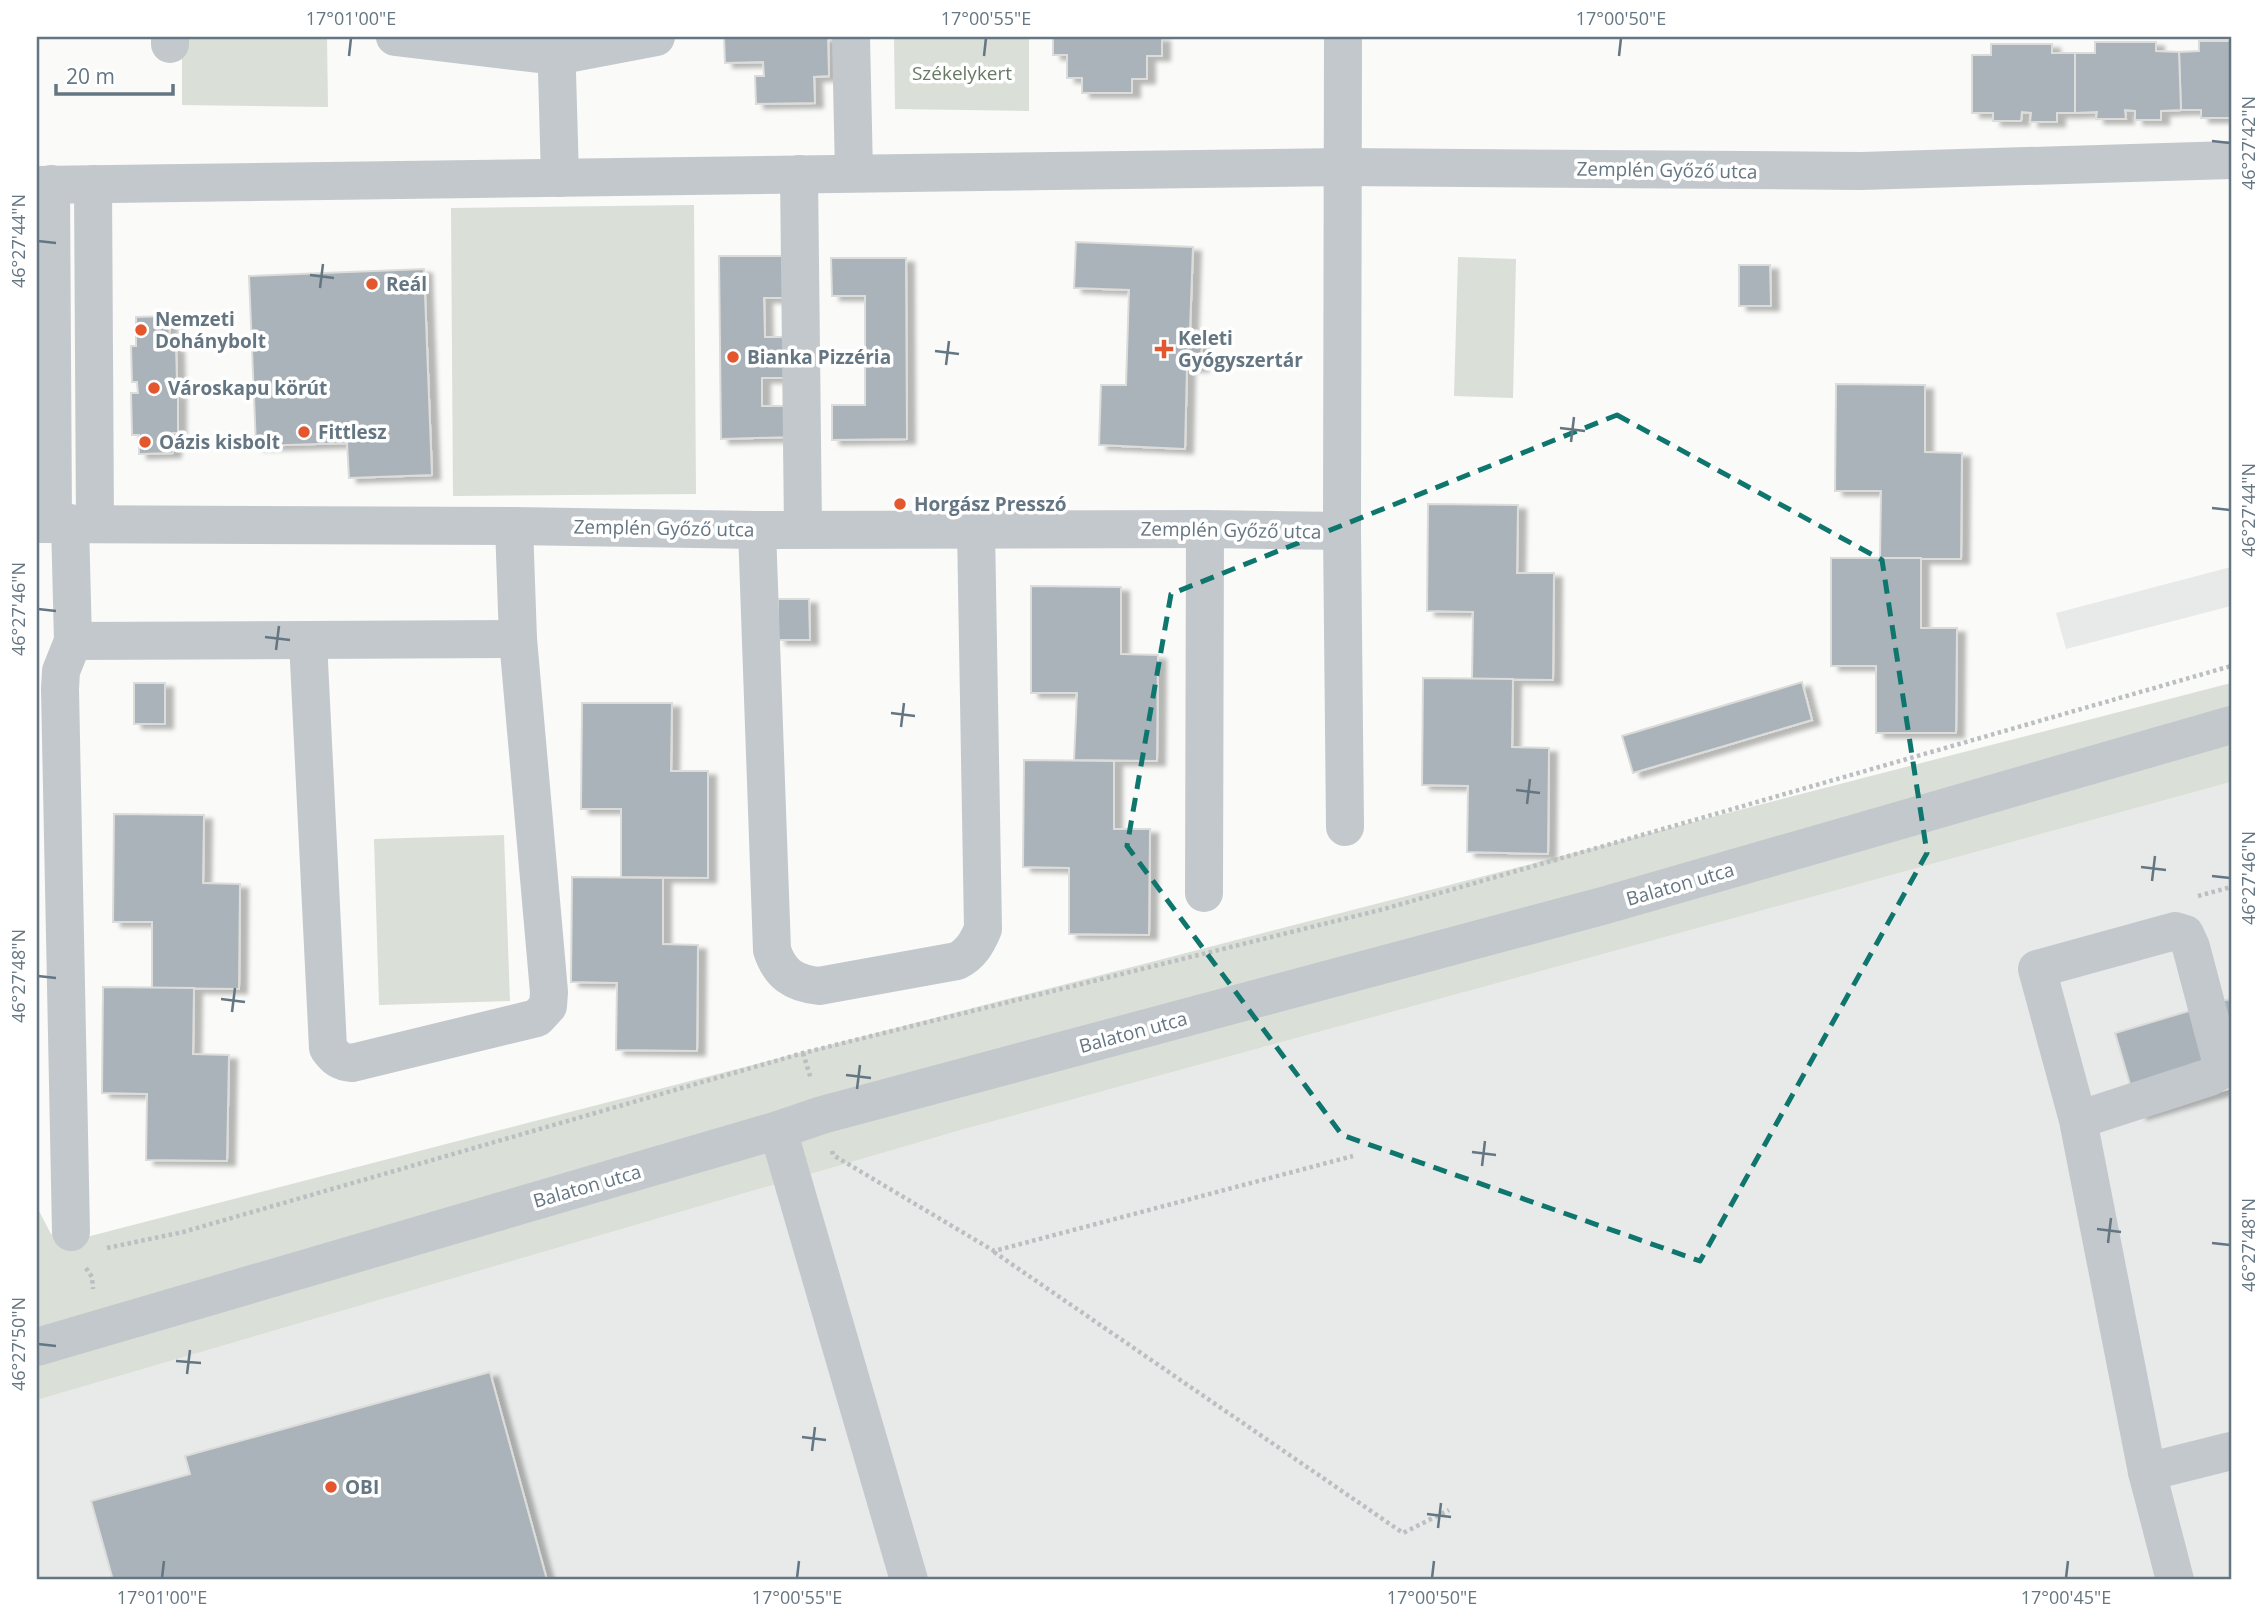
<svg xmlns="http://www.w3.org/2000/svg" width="2268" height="1617" font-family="'Open Sans',sans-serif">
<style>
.built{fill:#e8e9e9}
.green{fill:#dadfd7}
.building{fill:#aab3b9;stroke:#dcdcda;stroke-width:2;filter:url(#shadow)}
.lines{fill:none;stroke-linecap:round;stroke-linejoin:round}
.path{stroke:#bbbfc2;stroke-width:4.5;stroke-dasharray:3.5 3.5;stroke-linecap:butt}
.minor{stroke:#c3c8cc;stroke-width:38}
.marked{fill:none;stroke:#0f766e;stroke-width:5;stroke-dasharray:14 9;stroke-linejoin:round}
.ticks{fill:none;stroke:#657683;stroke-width:2.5}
.poi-dot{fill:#e4572e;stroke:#fff;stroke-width:2.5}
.labels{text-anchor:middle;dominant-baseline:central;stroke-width:7;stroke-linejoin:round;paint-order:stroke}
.park-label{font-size:19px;fill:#687a64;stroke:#fff}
.street-label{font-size:19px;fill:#657683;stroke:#fff}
.poi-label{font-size:19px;font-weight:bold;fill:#657683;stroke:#fff;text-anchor:start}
.neatline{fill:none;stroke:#657683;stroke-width:2.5}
.ticks-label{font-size:18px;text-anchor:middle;fill:#657683}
</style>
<defs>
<filter id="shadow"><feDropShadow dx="8" dy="4.5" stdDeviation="2" flood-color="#0004"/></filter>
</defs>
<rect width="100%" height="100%" fill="#fafaf8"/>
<!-- built -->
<g class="built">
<path d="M2231 567V606L2066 649 2056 613Z"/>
<path d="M2231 782V1580H37V1400L961 1130Z"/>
</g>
<!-- green -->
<g class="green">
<path d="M182 37H327L328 107 182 105Z"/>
<path d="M894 37H1029V111L895 109Z"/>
<path d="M694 205 696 494 453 496 451 208Z"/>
<path d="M1458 257 1516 259 1513 398 1454 396Z"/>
<path d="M2231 683V782L961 1130 37 1400V1128L39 1211 51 1234 71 1241Z"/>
<path d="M504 835 510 1001 379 1005 374 839Z"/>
</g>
<!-- building -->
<g class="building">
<path d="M724 37H828L829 76 814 77 815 103 756 104 755 76H764L763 62 725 63Z"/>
<path d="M1053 37H1162V56H1147V79H1132V93H1082V78H1067V55H1053Z"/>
<path d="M2199 41H2231L2230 118H2201V110H2181L2179 52 2199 51Z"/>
<path d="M2095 42H2156V51L2179 52 2181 110 2161 111V120H2135V111L2125 110 2126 119H2096L2097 112 2075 113V53H2095Z"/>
<path d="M1991 44H2052V53H2075V113H2057V122H2030L2031 113 2022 112 2021 121H1993V113H1972V55H1991Z"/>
<path d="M1076 242 1193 247 1190 330H1202L1201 367H1187L1185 449 1099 445 1101 385H1126L1129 290 1074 288Z"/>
<path d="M719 256H797L798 298H764L765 337H787L788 378H762V406H797V437L721 439Z"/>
<path d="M831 258H906L907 439 832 440V405H865V296H832Z"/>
<path d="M1739 265H1770L1771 306H1739Z"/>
<path d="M424 269 432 475 349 478 347 443 256 446 249 276Z"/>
<path d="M169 316 170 347H176L177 382H171V394L178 393V433H173V453L139 454V435H132L131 393H138L137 382H132L131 346H136V317Z"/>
<path d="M1836 384 1925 385V452L1962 453 1961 559H1880L1881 491H1835Z"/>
<path d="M1428 504 1518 505 1517 573H1554L1553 680 1472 679 1473 612 1427 611Z"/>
<path d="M1831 558H1921V628H1957L1956 733H1876V666H1831Z"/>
<path d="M1031 586 1121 587V654L1158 655 1157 761 1074 760 1077 693H1031Z"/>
<path d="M778 599H809L810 640H778Z"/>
<path d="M1423 678 1513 679 1512 747 1549 748 1548 854 1467 852 1468 786 1422 785Z"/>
<path d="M1802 682 1812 720 1633 773 1622 736Z"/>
<rect x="134" y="683" width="31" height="41"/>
<path d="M582 703H672L671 771H708V878L621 877V809H581Z"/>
<path d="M1024 760 1114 761V829H1150L1149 935 1069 934V868L1023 867Z"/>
<path d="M114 814 204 815 203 883 240 884 239 989 152 988V922H113Z"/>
<path d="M572 877 663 878V944L698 945 697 1051 616 1050 617 983 571 982Z"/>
<path d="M103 987 194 988 193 1054 229 1055 227 1161 146 1160 147 1094 102 1093Z"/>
<path d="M2229 999 2231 1006V1088L2139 1115 2115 1033Z"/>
<path d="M490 1372 547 1580H113L91 1501 190 1474 185 1456Z"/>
</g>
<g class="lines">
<!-- path -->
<g class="path">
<path d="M2198 896 2231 887"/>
<path d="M803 1053 811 1079"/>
<path d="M832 1151 833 1155 994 1251 1353 1156"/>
<path d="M107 1248 183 1232 803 1053 1384 909 2231 666"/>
<path d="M994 1252 1403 1533 1449 1510"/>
<path d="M86 1268 92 1277 93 1289"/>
</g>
<!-- minor -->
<g class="minor">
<path d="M170 37V44"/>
<path d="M395 37 556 56 656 37"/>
<path d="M556 37 560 178"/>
<path d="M851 37 854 173"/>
<path d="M799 174 803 529"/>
<path d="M51 184 53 524"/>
<path d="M93 184 95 523"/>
<path d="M37 185 1344 167 1861 171 2231 160"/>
<path d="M70 523 73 641 61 671 60 689 71 1232"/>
<path d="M37 524 514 526 757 530 1205 529 1342 531 1343 37"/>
<path d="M757 530 772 950C780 974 793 983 819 986L957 961C971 954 977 943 983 929L976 529"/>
<path d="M1342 531 1345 827"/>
<path d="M73 641 518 639"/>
<path d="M308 641 328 1048C335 1058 340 1062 352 1063L537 1018 548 1006 549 992 518 639 514 526"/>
<path d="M1204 893 1205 529"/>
<path d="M2078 1120 2210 1077 2218 1072 2221 1061 2191 947 2185 934 2175 931 2037 969 2078 1120 2147 1472 2175 1580"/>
<path d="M778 1130 909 1580"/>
<path d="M37 1347 778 1130 822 1115 1606 905 2231 725"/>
<path d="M2147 1472 2231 1451"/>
</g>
</g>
<!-- marked area -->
<path class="marked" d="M1617 415 1882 560 1927 853 1700 1261 1342 1135 1127 846 1171 594Z"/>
<!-- ticks -->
<path class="ticks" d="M349 56 351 38M984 56 986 38M1619 56 1621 38M2212 141 2230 143M38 241 56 243M310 275 334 278M320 288 323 264M935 351 959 354M946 365 949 341M1560 428 1585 431M1571 442 1574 417M2212 508 2230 510M38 609 56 611M265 637 290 640M276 650 279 626M891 713 915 716M901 727 904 703M1516 790 1540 793M1527 804 1530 779M2141 867 2166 870M2212 876 2230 878M2152 881 2155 856M38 976 56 978M221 999 245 1002M232 1012 235 988M846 1075 871 1078M857 1089 860 1065M1472 1152 1496 1155M1482 1166 1485 1141M2097 1229 2121 1232M2108 1243 2111 1218M2212 1243 2230 1245M38 1344 56 1346M176 1361 201 1363M187 1374 190 1350M802 1437 826 1440M812 1451 815 1427M1427 1514 1451 1517M1438 1528 1441 1503M162 1578 164 1561M797 1578 799 1561M1432 1578 1434 1561M2066 1578 2068 1561"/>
<!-- markers -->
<g class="poi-dot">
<circle cx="372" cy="284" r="7"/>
<circle cx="141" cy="330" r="7"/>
<path d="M1160.5 338.5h7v7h7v7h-7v7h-7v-7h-7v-7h7z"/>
<circle cx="733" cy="357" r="7"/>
<circle cx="154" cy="388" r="7"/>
<circle cx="304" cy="432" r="7"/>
<circle cx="145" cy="442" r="7"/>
<circle cx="900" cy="504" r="7"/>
<circle cx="331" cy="1487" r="7"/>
</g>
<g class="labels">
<!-- park labels -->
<g class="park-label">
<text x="962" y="73">Székelykert</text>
</g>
<!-- street labels -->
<g class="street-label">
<text transform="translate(1667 170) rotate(1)">Zemplén Győző utca</text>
<text transform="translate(664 528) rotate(1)">Zemplén Győző utca</text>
<text transform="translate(1231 530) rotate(1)">Zemplén Győző utca</text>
<text transform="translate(1680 884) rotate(-16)">Balaton utca</text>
<text transform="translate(1133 1032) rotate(-15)">Balaton utca</text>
<text transform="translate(587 1186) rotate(-16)">Balaton utca</text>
</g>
<!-- poi labels -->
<g class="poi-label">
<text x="386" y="284">Reál</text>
<text x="155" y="319">Nemzeti<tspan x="155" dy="22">Dohánybolt</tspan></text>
<text x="1178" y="338">Keleti<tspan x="1178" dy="22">Gyógyszertár</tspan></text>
<text x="747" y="357">Bianka Pizzéria</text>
<text x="168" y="388">Városkapu körút</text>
<text x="318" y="432">Fittlesz</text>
<text x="159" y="442">Oázis kisbolt</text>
<text x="914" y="504">Horgász Presszó</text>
<text x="345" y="1487">OBI</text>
</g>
</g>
<!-- border -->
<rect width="2268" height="1617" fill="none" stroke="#ffffff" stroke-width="77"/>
<!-- scale -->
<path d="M56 84v10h117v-10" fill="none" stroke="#657683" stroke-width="3.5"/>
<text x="66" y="84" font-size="21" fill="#657683" stroke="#ffffff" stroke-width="5" paint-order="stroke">20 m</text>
<rect x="38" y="38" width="2192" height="1540" class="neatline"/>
<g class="ticks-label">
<text x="351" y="25">17°01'00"E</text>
<text x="986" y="25">17°00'55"E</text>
<text x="1621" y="25">17°00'50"E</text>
<text transform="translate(2249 143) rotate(-90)" y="6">46°27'42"N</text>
<text transform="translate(19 241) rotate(-90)" y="6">46°27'44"N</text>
<text transform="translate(2249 510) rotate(-90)" y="6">46°27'44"N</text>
<text transform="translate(19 609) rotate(-90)" y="6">46°27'46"N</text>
<text transform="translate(2249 878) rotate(-90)" y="6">46°27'46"N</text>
<text transform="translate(19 976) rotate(-90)" y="6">46°27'48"N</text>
<text transform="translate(2249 1245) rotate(-90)" y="6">46°27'48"N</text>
<text transform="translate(19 1344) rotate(-90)" y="6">46°27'50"N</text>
<text x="162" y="1604">17°01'00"E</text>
<text x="797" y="1604">17°00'55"E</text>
<text x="1432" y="1604">17°00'50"E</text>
<text x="2066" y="1604">17°00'45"E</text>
</g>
</svg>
